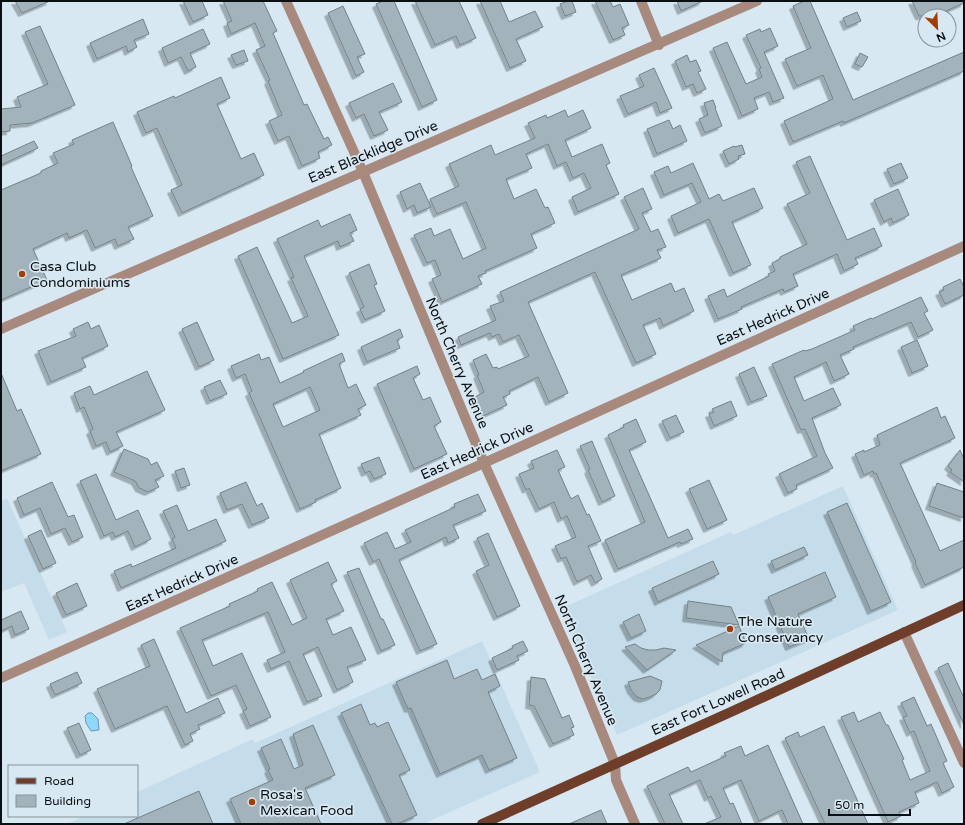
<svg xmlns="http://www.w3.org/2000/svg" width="965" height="825" font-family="'Varela Round',sans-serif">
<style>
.built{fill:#c5ddeb}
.water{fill:#90d6fd;stroke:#689ab6}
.building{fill:#a3b3bc;stroke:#728189;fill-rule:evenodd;filter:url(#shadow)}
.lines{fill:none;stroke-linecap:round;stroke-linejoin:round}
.minor{stroke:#a7897e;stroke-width:10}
.major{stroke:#6e3e2a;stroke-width:10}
.poi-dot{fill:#a13e07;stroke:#d8e8f2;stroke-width:1.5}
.labels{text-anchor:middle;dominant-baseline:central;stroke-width:3.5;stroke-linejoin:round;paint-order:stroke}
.street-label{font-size:14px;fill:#090f12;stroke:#d8e8f2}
.poi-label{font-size:14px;fill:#090f12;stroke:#d8e8f2;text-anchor:start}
</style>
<defs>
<filter id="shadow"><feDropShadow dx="-3.5" dy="3.5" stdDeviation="0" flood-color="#0004"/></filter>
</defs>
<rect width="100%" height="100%" fill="#d8e8f2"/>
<!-- built -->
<g class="built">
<path d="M843 486 898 610 617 735 560 609 731 532 733 535Z"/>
<path d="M7 498 67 632 49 640 24 583 1 592V501Z"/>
<path d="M482 641 540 772 423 824H67L84 816H137V792L253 739 255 743Z"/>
</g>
<!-- water -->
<path class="water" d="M88 713H92L98 719 99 730 91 731 86 723 85 716Z"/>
<!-- building -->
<g class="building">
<path d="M15 1H50L22 13Z"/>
<path d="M183 1H202L208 15 193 22Z"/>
<path d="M223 1H263L277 31 273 33 304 105 307 104 324 139 328 137 332 145 318 152 320 158 302 166 289 136 278 141 269 121 282 115 268 81 270 80 256 50 265 46 255 23 231 34 227 23 232 21Z"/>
<path d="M383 1H394L437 100 422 107 376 4Z"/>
<path d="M415 1H459L476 38 460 45 456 36 435 45Z"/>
<path d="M480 1H500L509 22 535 11 543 27 516 39 526 61 510 68Z"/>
<path d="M568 1H572L576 12 565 16 560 4Z"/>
<path d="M595 1H610L613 7 620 4 629 25 622 28 625 35 613 40Z"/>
<path d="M677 1H703L681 11Z"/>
<path d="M804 1H810L853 100 964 52V71L844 123 843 121 793 142 784 121 833 99 823 75 797 86 785 59 811 48 793 6Z"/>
<path d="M912 1H964V3L935 16H919Z"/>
<path d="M343 6 365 54 357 57 364 72 356 76 328 13Z"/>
<path d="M857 12 861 21 847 27 843 18Z"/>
<path d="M143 19 149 34 134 40 137 47 128 52 126 46 97 59 90 43Z"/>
<path d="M40 26 75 105 32 123 10 125V131L1 132V109L21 107 17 97 48 84 25 32Z"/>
<path d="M770 28 778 46 764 52 784 98 773 102 769 92 754 98 758 109 742 116 713 48 727 42 746 84 762 77 759 69 761 68 746 35 760 29 761 32Z"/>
<path d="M203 29 210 44 190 53 196 67 188 71 181 57 168 63 162 48Z"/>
<path d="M244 50 248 61 236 65 231 55Z"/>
<path d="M860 53 868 57 862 67 855 64Z"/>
<path d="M687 55 690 62 696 60 701 71 698 72 706 89 697 93 693 84 686 87 675 61Z"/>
<path d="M654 68 672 108 660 113 656 102 628 114 620 96 644 86 639 75Z"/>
<path d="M221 77 230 98 217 104 241 159 254 153 264 175 182 213 171 190 182 185 157 128 146 133 137 112 174 96 175 98Z"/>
<path d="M393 83 402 102 379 112 388 130 374 136 364 114 356 118 349 103Z"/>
<path d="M713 100 716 108H715L722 126 705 133 699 119 708 115 704 103Z"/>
<path d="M565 110 568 117 583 110 591 128 565 140 572 157 602 144 610 163 606 165 619 194 578 212 572 197 591 188 584 173 573 178 566 162 557 166 548 144 526 154 532 168 506 179 514 199 536 189 545 208 548 207 555 223 531 234 537 248 485 271 486 273 478 276 482 284 442 302 432 279 441 275 435 260 427 263 414 235 431 228 434 236 450 229 463 259 486 248 466 202 437 214 430 199 459 186 449 164 491 145 495 155 535 138 528 123 546 115 547 118Z"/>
<path d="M669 120 673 129 680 125 687 141 657 154 647 129Z"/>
<path d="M113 122 132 166 131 167 153 216 128 227 134 239 118 246 115 239 95 248 87 230 69 238 67 233 33 249 47 280 1 300V190L41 173V171L58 163 53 153 74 144 72 140Z"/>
<path d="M34 141 38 148 1 165V156Z"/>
<path d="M742 145 745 154 738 156 739 159 729 164 723 151 734 146V147Z"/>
<path d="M810 156 847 240 874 228 882 246 855 258 858 264 844 271 837 254 793 274 798 286 784 292 783 289 741 307 742 309 718 319 708 296 724 289 727 297 769 276 768 274 775 271 772 263 780 259V257L807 244 787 204 810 193 796 162Z"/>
<path d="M693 163 709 199 719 194 723 201 754 188 763 208 732 222 751 265 733 273 709 219 678 233 671 216 701 202 692 183 664 195 654 172 668 166 671 173Z"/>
<path d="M901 163 908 178 894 184 887 169Z"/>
<path d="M420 183 431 207 417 213 414 205 407 209 400 192Z"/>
<path d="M643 188 652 209 642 213 651 232 658 229 666 247 657 250 661 258 621 275 632 300 671 283 675 292 684 288 694 311 663 326 660 318 643 325 656 354 636 363 595 272 528 302 568 393 549 402 538 377 509 391 510 394 503 397 507 405 483 416 475 397 484 392 477 375H479L473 360 486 354 493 368 497 367 498 369 529 356 519 335 503 342 499 334 492 337 490 333 461 345 458 337 496 320 490 306 504 301 500 292 639 229 624 197Z"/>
<path d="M898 189 909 215 893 223 891 218 884 222 874 200Z"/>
<path d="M350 214 357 230 350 233 354 241 340 247 338 241 304 256 339 335 283 359 238 256 257 247 292 323 308 316 291 278 294 277 277 239 318 220 321 227Z"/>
<path d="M369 264 377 284 374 285 385 311 365 320 360 309 364 307 349 273Z"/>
<path d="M960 279 964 287V295L945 304 939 292 944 290 943 287Z"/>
<path d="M921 297 928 311 924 313 933 330 918 337 911 322 853 347 854 349 840 355 849 374 834 381 826 362 794 377 804 401 833 388 841 405 812 418 825 453 833 468 796 485 797 489 788 493 779 474 817 456 805 429 801 430 772 364 804 350 805 351 812 349 855 330 853 326 871 318 872 319Z"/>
<path d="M88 322 91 329 99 325 108 346 82 358 86 367 51 382 38 351 76 336 73 329Z"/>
<path d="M197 322 214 360 199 367 182 329Z"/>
<path d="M400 329 403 337 397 340 400 348 367 362 361 347Z"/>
<path d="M917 340 928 366 912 373 901 347Z"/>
<path d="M342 353 345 361 339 364 348 388 356 384 366 405 358 409 361 415 319 434 341 488 315 500 316 502 300 509 249 393 252 391 245 374 236 378 231 366 259 354 261 360 269 357 280 383 304 372 303 371ZM310 387 320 410 283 427 273 404Z"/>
<path d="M417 366 420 374 413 378 423 400 430 397 441 422 434 426 447 454 414 469 377 384Z"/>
<path d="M754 367 767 396 751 402 739 374Z"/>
<path d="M147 371 165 410 116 432 123 446 110 452 106 442 96 446 90 431 93 429 84 407 80 409 74 393 90 386 94 395Z"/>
<path d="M1 373 17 411 21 409 41 454 1 471Z"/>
<path d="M220 380 227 394 210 401 204 387Z"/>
<path d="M731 401 737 416 714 426 709 414 714 412 712 409Z"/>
<path d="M937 407 941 418 945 416 955 438 900 463 940 551 964 540V567L925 585 915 563 916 562 876 473 874 474 873 471 864 475 855 454 864 450V452L880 445 877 435Z"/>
<path d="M676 415 684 432 670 438 662 421Z"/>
<path d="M636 419 646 442 629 450 668 538 688 529 693 539 681 544 680 542 618 569 605 540 645 522 608 435 624 427 623 425Z"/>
<path d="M592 441 615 496 602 502 588 470 590 469 580 446Z"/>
<path d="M124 449 148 459 151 465 157 462 164 476 155 480 159 487 148 492 139 488 135 481 114 472Z"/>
<path d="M557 450 565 467 558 470 571 499 578 495 587 515 589 514 601 541 588 546 602 579 595 583 591 575 577 582 566 557 561 559 555 546 576 537 567 516 561 519 554 502 539 509 529 488 526 490 519 474 534 468 531 461Z"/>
<path d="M960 450 964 459V482L950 472 952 470 948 466Z"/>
<path d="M379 457 386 474 374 479 370 471 365 473 361 464Z"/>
<path d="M184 468 190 485 181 488 175 471Z"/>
<path d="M96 474 116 520 138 510 151 539 135 547 128 531 115 537 113 532 104 536 80 481Z"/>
<path d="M709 480 727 520 707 529 689 489Z"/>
<path d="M52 482 68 517 74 515 83 537 72 542 65 528 51 534 40 508 24 515 17 498Z"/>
<path d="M246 482 257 506 262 503 269 518 252 525 242 504 227 510 220 493Z"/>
<path d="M937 483 964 492V518L929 506Z"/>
<path d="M478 494 486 511 453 525 459 538 448 543 446 537 399 560 437 644 420 651 379 559 373 562 364 543 387 532 395 549 411 542 405 530 455 507 454 504Z"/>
<path d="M847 503 891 602 871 611 827 512Z"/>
<path d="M177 505 188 531 216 519 226 541 121 588 114 571 131 564 132 567 176 548 172 539 175 537 163 511Z"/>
<path d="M41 530 56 563 43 569 28 536Z"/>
<path d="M488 533 520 606 497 617 476 571 489 565 477 538Z"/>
<path d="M804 547 808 555 775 570 771 561Z"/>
<path d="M713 561 719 574 658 602 652 588Z"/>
<path d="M328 562 337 581 331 584 344 611 326 619 333 635 351 627 366 660 347 667 353 682 337 690 318 647 303 654 322 696 307 702 289 661 271 669 267 660 285 652 268 612 202 640 213 666 242 653 271 717 250 726 243 711 247 709 236 685 211 696 180 628 230 606 229 604 258 591 257 589 272 582 292 625 307 618 290 580Z"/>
<path d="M359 568 381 619H383L395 645 381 651 347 572Z"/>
<path d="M825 572 836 597 798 614 809 639 789 647 768 597Z"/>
<path d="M77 583 87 606 66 615 56 593Z"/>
<path d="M688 601 731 607 739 625 686 618Z"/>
<path d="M21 611 29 629 15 635 12 626 1 631V620Z"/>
<path d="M639 614 646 631 631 638 623 622Z"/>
<path d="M739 626 746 643 723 653 722 662 696 645Z"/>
<path d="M154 639 186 713 218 698 225 713 198 725 200 729 190 734 193 741 185 745 167 706 115 729 97 689 150 666 141 645Z"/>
<path d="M523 641 528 651 517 656 519 660 497 670 492 658 513 648 512 646Z"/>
<path d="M635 644 641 648 648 650H656L664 648 676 650 647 670 625 647Z"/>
<path d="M447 660 454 679 477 669 482 680 495 674 500 686 488 692 517 758 489 770 482 755 440 774 411 708 408 709 396 682Z"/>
<path d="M948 663 964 698V725L938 668Z"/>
<path d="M77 672 82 683 55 695 50 684Z"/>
<path d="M650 676 662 681 660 690 656 694 650 697 643 699 637 697 631 690 628 682Z"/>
<path d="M531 677 545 679 562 718 569 715 574 727 571 728 574 735 553 744 534 706 529 705Z"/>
<path d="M914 697 927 726 931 724 947 761 943 763 954 787 942 793 937 782 915 792 919 803 899 812 901 816 888 822 841 717 854 712 858 722 880 712 886 725H888L904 759 902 760 910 780 930 771 914 731 910 733 903 717 907 716 901 703Z"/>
<path d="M361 704 370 725 375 723 377 727 388 722 410 770 399 775 417 815 397 824H392L341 713Z"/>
<path d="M79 723 91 750 80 755 67 728Z"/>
<path d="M313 725 335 775 305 788 321 824H241L230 799 273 780 268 770 270 769 261 748 281 739 294 769 303 765 293 734Z"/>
<path d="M824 726 868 824H825L785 738 798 732 800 737Z"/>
<path d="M768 745 803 824H788L782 810 759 821 741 780 723 788 730 804 733 803 742 824H704L721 817 711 796 708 798 700 780 669 794 683 824H665L647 786 688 767 691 772 726 756 724 753 741 746 745 756Z"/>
<path d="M199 791 213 824H124Z"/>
<path d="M601 810 607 824H569Z"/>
</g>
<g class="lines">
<!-- minor -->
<g class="minor">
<path d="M286 1 363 172 484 463 575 666 615 764 616 780 635 824"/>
<path d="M641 1 659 45"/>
<path d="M1 329 757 1"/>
<path d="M904 632 964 763"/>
<path d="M1 678 484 463 964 246"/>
</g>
<!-- major -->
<path class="major" d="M482 824 733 711 964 605"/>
</g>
<!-- markers -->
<g class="poi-dot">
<circle cx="22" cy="274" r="4"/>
<circle cx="730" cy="629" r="4"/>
<circle cx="252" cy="802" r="4"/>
</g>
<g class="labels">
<!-- street labels -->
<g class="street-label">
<text transform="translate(373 152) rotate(-23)">East Blacklidge Drive</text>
<text transform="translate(773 317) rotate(-24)">East Hedrick Drive</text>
<text transform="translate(457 363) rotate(67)">North Cherry Avenue</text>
<text transform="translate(477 451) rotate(-24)">East Hedrick Drive</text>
<text transform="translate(182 583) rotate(-24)">East Hedrick Drive</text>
<text transform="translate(586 660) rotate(67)">North Cherry Avenue</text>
<text transform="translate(718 702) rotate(-24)">East Fort Lowell Road</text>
</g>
<!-- poi labels -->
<g class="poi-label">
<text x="30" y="266">Casa Club<tspan x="30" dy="16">Condominiums</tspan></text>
<text x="738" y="621">The Nature<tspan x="738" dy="16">Conservancy</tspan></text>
<text x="260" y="794">Rosa's<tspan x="260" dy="16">Mexican Food</tspan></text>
</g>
</g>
<!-- border -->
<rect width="965" height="825" fill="none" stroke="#090f12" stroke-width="4"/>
<!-- legend -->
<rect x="8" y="765" width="130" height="52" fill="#d8e8f2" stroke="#859198"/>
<rect x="16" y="778" width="20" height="6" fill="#6e3e2a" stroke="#859198"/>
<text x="44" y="785" font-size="12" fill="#090f12">Road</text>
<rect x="16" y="795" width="20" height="12" fill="#a3b3bc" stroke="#859198"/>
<text x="44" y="805" font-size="12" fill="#090f12">Building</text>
<!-- north arrow -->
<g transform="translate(937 28) rotate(156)"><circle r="19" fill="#d8e8f2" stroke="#859198"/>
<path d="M0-3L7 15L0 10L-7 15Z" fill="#a13e07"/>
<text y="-6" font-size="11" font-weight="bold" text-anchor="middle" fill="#090f12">N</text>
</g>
<!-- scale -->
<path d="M829 809v6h81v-6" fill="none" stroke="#090f12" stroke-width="2"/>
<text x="835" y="809" font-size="12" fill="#090f12" stroke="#d8e8f2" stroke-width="3" paint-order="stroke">50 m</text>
</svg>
